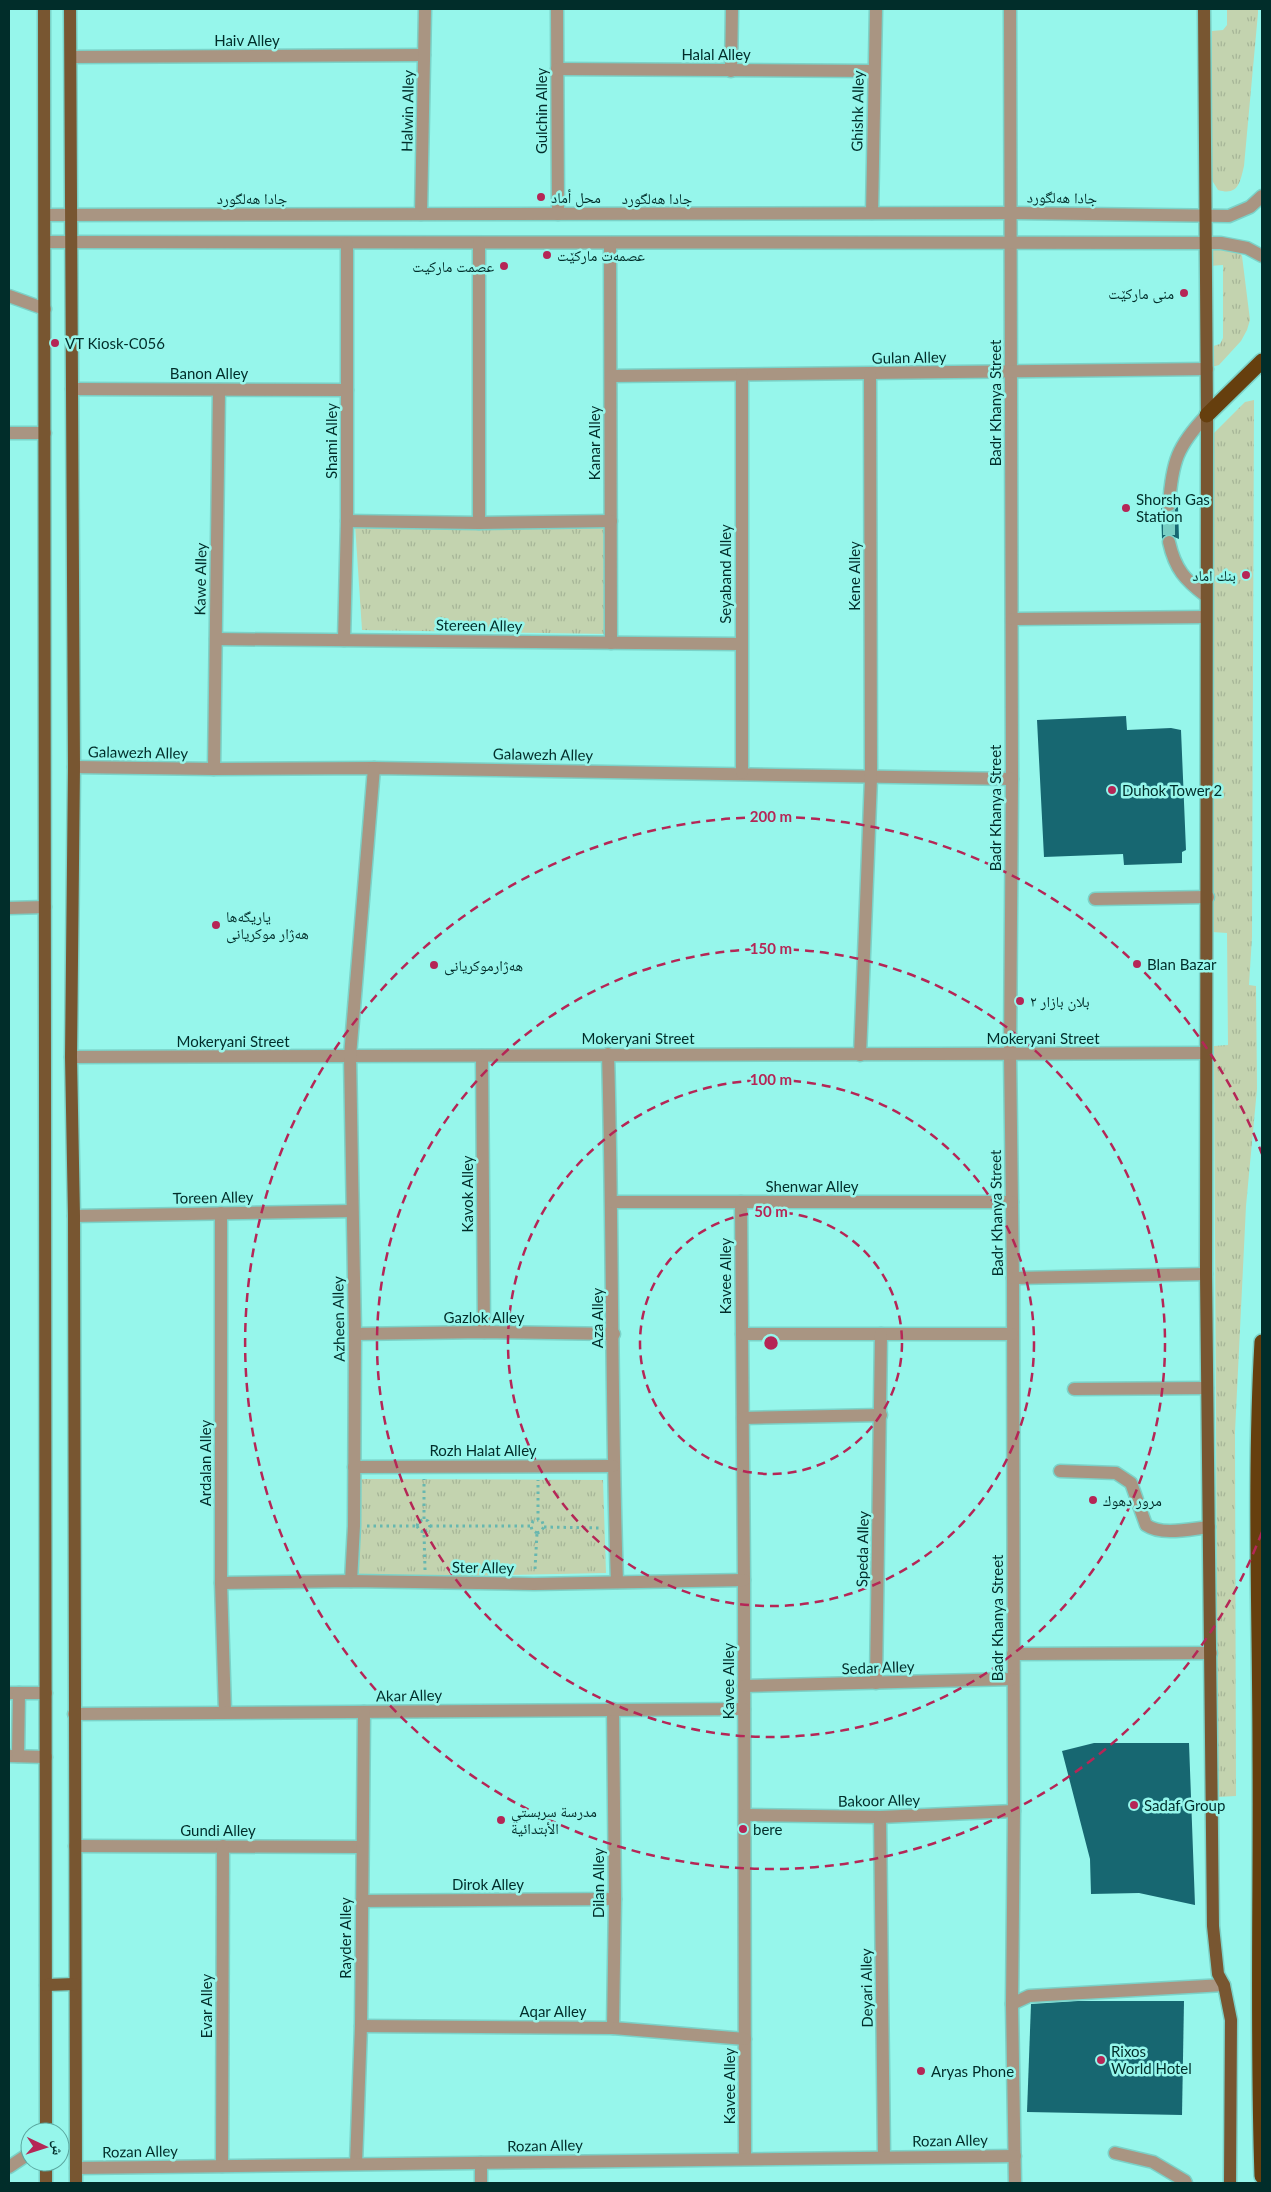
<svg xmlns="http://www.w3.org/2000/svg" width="1271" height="2192" font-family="Lato,'Noto Naskh Arabic',sans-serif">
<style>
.grass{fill:url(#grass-tufts)}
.building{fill:#176771}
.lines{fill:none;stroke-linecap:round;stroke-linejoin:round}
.minor-tunnel{stroke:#78cec4;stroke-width:12;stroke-dasharray:12 6;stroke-linecap:butt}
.minor-casing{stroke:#7bd2c8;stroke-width:15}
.major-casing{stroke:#7bd2c8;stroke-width:15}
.highway-casing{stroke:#7bd2c8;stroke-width:18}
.path{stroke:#67b7af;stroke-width:3;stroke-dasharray:2.5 4;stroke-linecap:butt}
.minor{stroke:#a99582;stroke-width:12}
.major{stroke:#785631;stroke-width:12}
.highway{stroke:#663f0e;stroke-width:15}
.ring{fill:none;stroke:#b52656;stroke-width:2.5;stroke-dasharray:9 6}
.poi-dot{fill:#b52656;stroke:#96f6eb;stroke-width:2}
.labels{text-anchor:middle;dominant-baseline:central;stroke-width:5;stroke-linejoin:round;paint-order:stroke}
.street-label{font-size:15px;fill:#012d2a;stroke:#96f6eb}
.poi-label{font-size:15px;fill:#012d2a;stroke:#96f6eb;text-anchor:start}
.centre{fill:#b52656;stroke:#96f6eb;stroke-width:2.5}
.ring-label{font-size:15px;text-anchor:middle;font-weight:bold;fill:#b52656;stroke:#96f6eb;stroke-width:5;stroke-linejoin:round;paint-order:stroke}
</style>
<defs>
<pattern id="grass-tufts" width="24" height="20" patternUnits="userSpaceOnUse" patternTransform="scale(1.25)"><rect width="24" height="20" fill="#c3d3af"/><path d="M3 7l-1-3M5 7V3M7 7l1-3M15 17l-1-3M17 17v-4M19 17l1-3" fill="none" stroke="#a6b597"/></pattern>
</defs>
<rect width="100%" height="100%" fill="#96f6eb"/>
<!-- grass -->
<g class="grass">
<path d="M1227 9H1258V13L1244 166C1240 183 1238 196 1218 190L1210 177 1212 31 1223 30 1227 25Z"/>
<path d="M1211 247 1238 250 1242 256 1250 320 1247 330 1241 341 1219 365 1212 367 1210 347 1220 344 1223 338V265L1209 266Z"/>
<path d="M1254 400 1252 937 1249 985 1256 986 1257 1089 1246 1206 1235 1432 1236 1796 1218 1797 1214 1046 1228 1045 1227 933 1212 932 1214 732 1210 542 1212 435 1245 402Z"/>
<path d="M355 524 606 526 607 634 362 630Z"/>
<path d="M359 1479 603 1480 606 1573 358 1578Z"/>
</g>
<!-- building -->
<g class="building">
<path d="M1177 507H1178L1179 539 1167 534 1162 539 1161 508 1169 513 1173 512Z"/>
<path d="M1126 716 1127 730 1171 728 1181 730 1186 850 1182 852V863L1124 865 1123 854 1044 857 1037 720Z"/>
<path d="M1094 1743H1189L1195 1905 1139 1893 1091 1894 1090 1859 1062 1751Z"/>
<path d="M1078 2001H1184L1182 2115 1027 2112 1031 2004Z"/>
</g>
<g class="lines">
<!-- minor-tunnel -->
<path class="minor-tunnel" d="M1169 505V542"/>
<!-- minor casing -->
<g class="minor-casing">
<g id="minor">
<path d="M557 9 558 214"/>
<path d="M1010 9 1012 779 1010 1054 1013 1278 1014 1811 1012 2004 1015 2183"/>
<path d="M71 57 424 55"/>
<path d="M557 69 874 71"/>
<path d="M731 71 732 9"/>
<path d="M872 213 876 9"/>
<path d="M421 214 425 9"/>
<path d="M45 215 1011 213 1229 216 1250 207 1262 196"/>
<path d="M45 242 1221 243 1247 248 1262 256"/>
<path d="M479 243V523"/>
<path d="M610 243 611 643"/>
<path d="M9 296 45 309"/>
<path d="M611 376 1207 369"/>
<path d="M72 389 347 390"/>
<path d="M9 433H45"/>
<path d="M1169 505C1172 462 1177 446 1207 415"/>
<path d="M347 521 479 523 611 521"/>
<path d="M1169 542C1175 569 1185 580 1206 596"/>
<path d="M1012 619 1206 617"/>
<path d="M216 639 741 644"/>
<path d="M344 640 347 521V243"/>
<path d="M74 767 214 769 374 768 1012 779"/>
<path d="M214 769 219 390"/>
<path d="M742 773V375"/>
<path d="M1095 899 1208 897"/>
<path d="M9 908 45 907"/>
<path d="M608 1054C613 1230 611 1406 617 1582"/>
<path d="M860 1055 871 778 870 374"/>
<path d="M482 1056 484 1332"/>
<path d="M71 1057 1206 1053"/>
<path d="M612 1202H1012"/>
<path d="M741 1202 744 1580 745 2159"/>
<path d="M221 1213V1583L225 1712"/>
<path d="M74 1216 352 1211"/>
<path d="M1013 1278 1206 1274"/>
<path d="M355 1334 484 1332 614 1334"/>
<path d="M742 1334H1012"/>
<path d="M1074 1389 1207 1388"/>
<path d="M743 1418 881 1415"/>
<path d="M354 1467 613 1466"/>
<path d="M1060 1471 1116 1473 1131 1483 1146 1525C1162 1536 1190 1529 1209 1527"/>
<path d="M351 1581 354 1526 355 1334 350 1056 374 768"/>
<path d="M221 1583 351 1581 534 1584 744 1580"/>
<path d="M1013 1654 1211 1653"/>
<path d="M876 1683 881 1334"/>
<path d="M744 1686 1013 1679"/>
<path d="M9 1693H46"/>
<path d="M613 1709 615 1899 613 2028"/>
<path d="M74 1714 744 1709"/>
<path d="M9 1756 46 1757"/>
<path d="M18 1756 19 1693"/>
<path d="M745 1815 880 1817 1014 1811"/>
<path d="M880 1817 884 2157"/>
<path d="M75 1846 362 1847"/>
<path d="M362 1901 615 1899"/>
<path d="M1012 2004 1029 1996 1224 1985"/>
<path d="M361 2026 613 2028 745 2039"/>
<path d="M1115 2153 1153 2162 1185 2181 1186 2183"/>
<path d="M356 2164 361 2026 364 1712"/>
<path d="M222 2166 223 1846"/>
<path d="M9 2167 30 2153"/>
<path d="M76 2168 1015 2156"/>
<path d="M481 2183V2163"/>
</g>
</g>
<!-- major casing -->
<g class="major-casing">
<g id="major">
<path d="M44 9 46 2132"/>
<path d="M70 9 74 767 71 1057 74 1216 76 2183"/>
<path d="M1204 9 1207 415 1206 1274 1213 1926 1218 1974 1224 1985 1231 2020 1230 2183"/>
<path d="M46 1985 75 1984"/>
<path d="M46 2183V2162"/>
</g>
</g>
<!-- highway casing -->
<g class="highway-casing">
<g id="highway">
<path d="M1207 415 1262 361"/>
<path d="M1262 1342C1254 1480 1260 1619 1260 1757 1261 1896 1257 2036 1262 2176"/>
</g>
</g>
<!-- path -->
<g class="path">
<path d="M424 1519V1479"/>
<path d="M538 1520V1480"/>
<path d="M367 1526H417"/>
<path d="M417 1526 418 1522 424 1519 428 1521 430 1526"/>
<path d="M417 1526 420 1531 424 1532"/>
<path d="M430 1526H531"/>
<path d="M544 1527 600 1528"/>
<path d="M537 1533 540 1532 544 1527 542 1521 538 1520"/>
<path d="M537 1533 532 1530 531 1526 533 1521 538 1520"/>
<path d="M535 1569 537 1533"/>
<path d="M425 1570 424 1532 428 1530 430 1526"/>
</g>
<!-- minor -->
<use href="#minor" class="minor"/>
<!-- major -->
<use href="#major" class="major"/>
<!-- highway -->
<use href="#highway" class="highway"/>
</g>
<!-- distance rings -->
<g class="ring">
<circle cx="771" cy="1343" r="131"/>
<circle cx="771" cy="1343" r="263"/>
<circle cx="771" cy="1343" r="394"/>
<path d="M1262 1532A526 526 0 1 1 1262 1154"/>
</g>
<!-- markers -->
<g class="poi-dot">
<circle cx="541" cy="197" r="5"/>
<circle cx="547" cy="255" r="5"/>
<circle cx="504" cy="266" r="5"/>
<circle cx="1184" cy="293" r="5"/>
<circle cx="55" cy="343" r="5"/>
<circle cx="1126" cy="508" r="5"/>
<circle cx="1246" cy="575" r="5"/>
<circle cx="1112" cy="790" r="5"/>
<circle cx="216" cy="925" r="5"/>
<circle cx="1137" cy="964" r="5"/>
<circle cx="434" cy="965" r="5"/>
<circle cx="1020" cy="1001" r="5"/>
<circle cx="1093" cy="1500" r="5"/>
<circle cx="1134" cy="1805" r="5"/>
<circle cx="501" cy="1820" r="5"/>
<circle cx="743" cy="1829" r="5"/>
<circle cx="1101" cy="2060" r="5"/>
<circle cx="921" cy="2071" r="5"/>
</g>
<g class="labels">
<!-- street labels -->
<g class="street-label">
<text x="247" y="40">Haiv Alley</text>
<text x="716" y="54">Halal Alley</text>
<text transform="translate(407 111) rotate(-89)">Halwin Alley</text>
<text transform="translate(541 111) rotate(-90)">Gulchin Alley</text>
<text transform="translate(857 111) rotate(-89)">Ghishk Alley</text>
<text transform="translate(1062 197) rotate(1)">جادا هەلگورد</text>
<text x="252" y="198">جادا هەلگورد</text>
<text x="657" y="198">جادا هەلگورد</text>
<text transform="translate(909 357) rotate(-1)">Gulan Alley</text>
<text x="209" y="373">Banon Alley</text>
<text transform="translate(995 403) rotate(-90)">Badr Khanya Street</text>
<text transform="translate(331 441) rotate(-90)">Shami Alley</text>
<text transform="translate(594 443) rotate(-90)">Kanar Alley</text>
<text transform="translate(725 574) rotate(-90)">Seyaband Alley</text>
<text transform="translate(854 576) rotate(-90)">Kene Alley</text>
<text transform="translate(200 579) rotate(-89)">Kawe Alley</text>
<text transform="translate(479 625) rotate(1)">Stereen Alley</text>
<text transform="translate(138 752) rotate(1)">Galawezh Alley</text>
<text transform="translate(543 754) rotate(1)">Galawezh Alley</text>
<text transform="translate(995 808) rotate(-90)">Badr Khanya Street</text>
<text x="638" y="1038">Mokeryani Street</text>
<text x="1043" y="1038">Mokeryani Street</text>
<text x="233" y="1041">Mokeryani Street</text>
<text x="812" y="1186">Shenwar Alley</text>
<text transform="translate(467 1194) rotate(-90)">Kavok Alley</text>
<text transform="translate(213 1197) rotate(-1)">Toreen Alley</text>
<text transform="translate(996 1213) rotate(-91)">Badr Khanya Street</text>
<text transform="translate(725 1276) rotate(-90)">Kavee Alley</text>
<text x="484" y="1317">Gazlok Alley</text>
<text transform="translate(597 1318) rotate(-90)">Aza Alley</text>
<text transform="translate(338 1319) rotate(-91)">Azheen Alley</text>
<text x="483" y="1450">Rozh Halat Alley</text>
<text transform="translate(205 1463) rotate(-90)">Ardalan Alley</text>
<text transform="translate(862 1549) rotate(-89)">Speda Alley</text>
<text transform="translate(483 1567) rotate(1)">Ster Alley</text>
<text transform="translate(997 1618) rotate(-90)">Badr Khanya Street</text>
<text transform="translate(878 1667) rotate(-2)">Sedar Alley</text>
<text transform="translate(728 1681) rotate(-90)">Kavee Alley</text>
<text transform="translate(409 1695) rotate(-1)">Akar Alley</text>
<text transform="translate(879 1800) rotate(-1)">Bakoor Alley</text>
<text x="218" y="1830">Gundi Alley</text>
<text transform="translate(598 1883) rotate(-90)">Dilan Alley</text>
<text x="488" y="1884">Dirok Alley</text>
<text transform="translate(345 1938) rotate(-90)">Rayder Alley</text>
<text transform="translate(866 1988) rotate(-91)">Deyari Alley</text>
<text transform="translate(206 2006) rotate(-90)">Evar Alley</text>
<text x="553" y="2011">Aqar Alley</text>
<text transform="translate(729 2086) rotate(-90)">Kavee Alley</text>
<text transform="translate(950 2140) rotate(-1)">Rozan Alley</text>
<text transform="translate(545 2145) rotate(-1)">Rozan Alley</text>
<text transform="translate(140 2151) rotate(-1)">Rozan Alley</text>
</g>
<!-- poi labels -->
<g class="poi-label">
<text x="551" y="197">محل أماد</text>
<text x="557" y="255">عصمه‌ت ماركێت</text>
<text x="494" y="266" text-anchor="end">عصمت ماركيت</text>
<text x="1174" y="293" text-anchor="end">منی مارکێت</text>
<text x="65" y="343">VT Kiosk-C056</text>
<text x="1136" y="499">Shorsh Gas<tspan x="1136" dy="17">Station</tspan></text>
<text x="1236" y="575" text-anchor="end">بنك اماد</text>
<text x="1122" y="790">Duhok Tower 2</text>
<text x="226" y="916">یاریگەها<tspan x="226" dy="17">هەژار موکریانی</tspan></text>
<text x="1147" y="964">Blan Bazar</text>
<text x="444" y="965">ھەژارموکریانی</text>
<text x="1030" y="1001">بلان بازار ٢</text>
<text x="1103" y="1500">مرور دهوك</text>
<text x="1144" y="1805">Sadaf Group</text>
<text x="511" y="1811">مدرسة سربستي<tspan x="511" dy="17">الأبتدائية</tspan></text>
<text x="753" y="1829">bere</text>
<text x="1111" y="2051">Rixos<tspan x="1111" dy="17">World Hotel</tspan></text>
<text x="931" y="2071">Aryas Phone</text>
</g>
</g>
<circle cx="771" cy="1343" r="8" class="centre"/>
<g class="ring-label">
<text x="771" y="822">200 m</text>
<text x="771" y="954">150 m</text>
<text x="771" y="1085">100 m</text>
<text x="771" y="1217">50 m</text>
</g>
<!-- border -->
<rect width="1271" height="2192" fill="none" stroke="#012d2a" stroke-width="20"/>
<!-- north arrow -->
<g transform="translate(45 2147) rotate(94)"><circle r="24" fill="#96f6eb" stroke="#5aa69e"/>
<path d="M0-4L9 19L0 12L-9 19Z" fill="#b52656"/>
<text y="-8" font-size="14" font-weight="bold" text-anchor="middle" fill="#012d2a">ش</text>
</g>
</svg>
